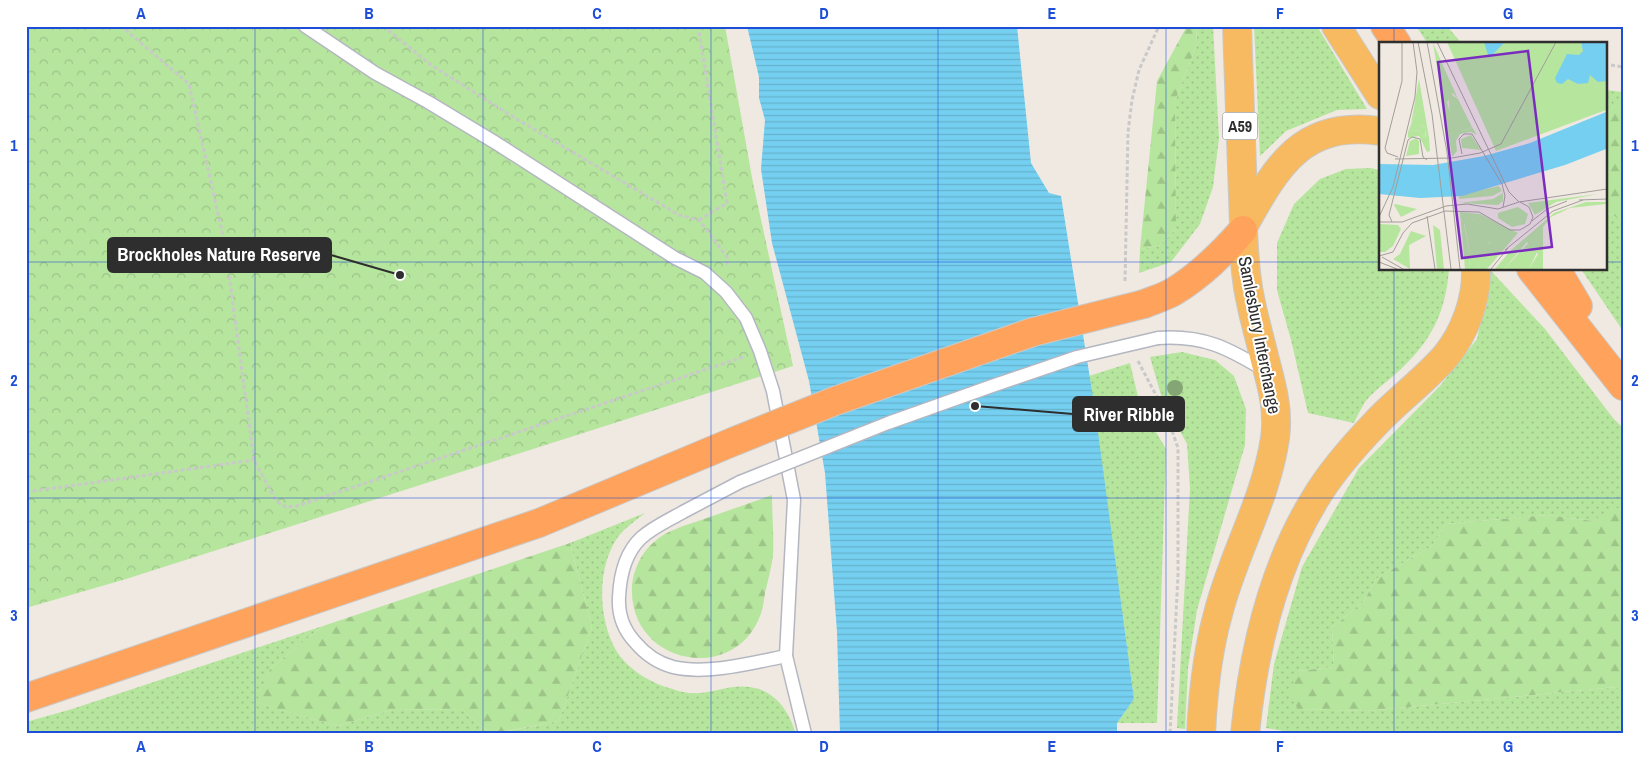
<svg xmlns="http://www.w3.org/2000/svg" width="1649" height="760" font-family="'Archivo Narrow',sans-serif">
<style>
.grass{fill:url(#grass-dots)}
.forest{fill:url(#forest-firs)}
.park{fill:url(#park-crowns)}
.water{fill:url(#water-rules)}
.lines{fill:none;stroke-linecap:round;stroke-linejoin:round}
.service-casing{stroke:#b4b7c1;stroke-width:15}
.trunk-casing{stroke:#c9c9c9;stroke-width:30}
.motorway-casing{stroke:#c9c9c9;stroke-width:30}
.path{stroke:#c9c9c9;stroke-width:3;stroke-dasharray:4 2.5;stroke-linecap:butt}
.service{stroke:#fff;stroke-width:12}
.trunk{stroke:#f8ba60;stroke-width:28}
.motorway{stroke:#ffa35c;stroke-width:28}
.service-bridge-casing{stroke:#b4b7c1;stroke-width:15;stroke-linecap:butt}
.motorway-bridge-casing{stroke:#c9c9c9;stroke-width:30;stroke-linecap:butt}
.service-bridge{stroke:#fff;stroke-width:12}
.motorway-bridge{stroke:#ffa35c;stroke-width:28}
.tree{fill:#84a574}
.grid{fill:none;stroke:#1d4ed8;stroke-width:1;stroke-opacity:0.55}
.labels{text-anchor:middle;dominant-baseline:central;stroke-width:4;stroke-linejoin:round;paint-order:stroke}
.shield{fill:#fff;stroke:#6d6d6d;stroke-width:1}
.shield-label{font-size:16px;font-weight:bold;fill:#2e2e2e}
.street-label{font-size:18px;fill:#2e2e2e;stroke:#fff}
.inset-road{fill:none;stroke:#a29e99;stroke-width:1}
.view{fill:#7b2cbf;fill-opacity:0.15;stroke:#7b2cbf;stroke-width:2.5}
.inset-edge{fill:none;stroke:#2e2e2e;stroke-width:2.5}
.leader{fill:none;stroke:#2e2e2e;stroke-width:2}
.callout-dot{fill:#2e2e2e;stroke:#fff;stroke-width:2}
.callout{fill:#2e2e2e;stroke:#2e2e2e;stroke-width:2}
.callout-label{font-size:19px;text-anchor:middle;font-weight:bold;fill:#fff}
.neatline{fill:none;stroke:#1d4ed8;stroke-width:2}
.grid-label{font-size:16px;text-anchor:middle;font-weight:bold;fill:#1d4ed8}
</style>
<defs>
<pattern id="grass-dots" width="8" height="8" patternUnits="userSpaceOnUse" patternTransform="scale(1.25)"><rect width="8" height="8" fill="#b6e59e"/><path d="M2 2h.1M6 6h.1" fill="none" stroke="#9dc588" stroke-width="1.8" stroke-linecap="round"/></pattern>
<pattern id="forest-firs" width="22" height="20" patternUnits="userSpaceOnUse" patternTransform="scale(1.25)"><rect width="22" height="20" fill="#b6e59e"/><path d="M5 1l3.5 6h-7zM16 11l3.5 6h-7z" fill="#9dc588"/></pattern>
<pattern id="park-crowns" width="20" height="18" patternUnits="userSpaceOnUse" patternTransform="scale(1.25)"><rect width="20" height="18" fill="#b6e59e"/><path d="M2 6a3 3 0 1 1 6 0M12 15a3 3 0 1 1 6 0" fill="none" stroke="#9dc588"/></pattern>
<pattern id="water-rules" width="6" height="5" patternUnits="userSpaceOnUse" patternTransform="scale(1.25)"><rect width="6" height="5" fill="#75cff0"/><path d="M0 2.5h6" fill="none" stroke="#66b2ce"/></pattern>
</defs>
<rect width="100%" height="100%" fill="#efe9e1"/>
<!-- grass -->
<g class="grass">
<path d="M1196 26H1213L1219 138 1213 187 1200 224 1171 262 1139 273 1140 249 1159 246 1176 229 1175 101 1197 44Z"/>
<path d="M1254 26H1317L1367 109 1337 110 1286 131 1260 156Z"/>
<path d="M1416 26H1447L1462 44H1428Z"/>
<path d="M1605 90 1623 92V104L1605 110Z"/>
<path d="M1370 168 1380 170V269H1449C1446 308 1434 337 1405 365 1393 378 1376 388 1365 402 1361 409 1357 416 1354 423L1308 413 1291 340 1277 290V243L1294 204 1320 179 1346 169Z"/>
<path d="M1605 212 1623 220V331L1581 269H1605Z"/>
<path d="M1491 271 1545 329 1613 418 1623 428V509L1613 508 1593 521 1547 515 1446 524 1432 546 1376 579 1364 601 1332 628 1334 667 1298 671 1299 709 1367 711 1616 687 1623 690V734H1304L1266 728 1274 664 1302 567 1359 468 1440 386 1477 339Z"/>
<path d="M1182 352 1215 360 1234 376 1246 409 1245 445 1197 610 1188 668 1185 729 1177 728 1190 488 1187 444 1161 395 1150 357Z"/>
<path d="M1130 363 1140 405 1166 449 1157 723H1117L1134 699 1089 376Z"/>
<path d="M645 513C637 519 628 526 621 533 596 563 597 619 617 652 629 670 652 684 673 689 680 692 691 694 699 693 720 691 737 682 759 689 779 696 790 714 796 734H492L559 721 592 627 570 543Z"/>
<path d="M323 626 270 669 257 703 338 726 391 710 461 709 491 734H26V722L72 709Z"/>
</g>
<!-- forest -->
<g class="forest">
<path d="M1187 26H1196L1197 44 1175 101 1176 229 1159 246 1140 249 1157 81Z"/>
<path d="M1622 104H1623V220L1605 212V110Z"/>
<path d="M772 495C772 515 774 536 773 556 771 568 768 581 765 593 764 600 763 609 760 616 734 685 628 665 632 586 633 571 641 553 653 543 666 530 687 525 704 519 727 511 750 503 772 495Z"/>
<path d="M1613 507 1623 509V690L1616 687 1367 711 1298 709 1289 694 1298 671 1334 667 1332 628 1364 601 1376 579 1432 546 1446 524 1547 515 1593 521Z"/>
<path d="M570 543 592 627 559 721 491 734 461 709 391 710 338 726 256 703 270 669 323 626Z"/>
</g>
<!-- park -->
<path class="park" d="M26 26H725L753 183 793 366 126 579 26 608Z"/>
<!-- water -->
<path class="water" d="M747 26H1017L1031 163 1049 193 1061 196 1095 410 1134 699 1117 723V734H840L837 632 825 473 809 381 772 243 761 169 765 120 759 98V77Z"/>
<g class="lines">
<!-- service casing -->
<g class="service-casing">
<g id="service">
<path d="M305 26 375 73 428 102 496 143 675 258 705 273 726 292 746 318 760 351 773 391 794 500 786 656 805 734"/>
<path d="M1158 338C1204 335 1228 348 1266 371"/>
<path d="M740 482C721 492 702 502 683 512 669 520 653 527 641 538 625 553 620 576 619 597 618 614 624 630 635 642 645 654 658 663 673 667 706 675 752 663 786 656"/>
</g>
</g>
<!-- trunk casing -->
<g class="trunk-casing">
<g id="trunk">
<path d="M1237 26 1244 225"/>
<path d="M1336 26 1380 95"/>
<path d="M1201 734C1203 693 1207 653 1218 614 1233 554 1266 500 1275 438 1279 411 1272 386 1265 360 1260 339 1254 319 1250 298 1245 276 1244 252 1243 230L1244 225C1277 166 1302 120 1380 131"/>
<path d="M1245 734C1253 653 1272 569 1315 499 1331 472 1352 448 1374 425 1396 401 1424 381 1445 357 1465 333 1477 299 1476 269"/>
</g>
</g>
<!-- motorway casing -->
<g class="motorway-casing">
<g id="motorway">
<path d="M1385 26 1397 44"/>
<path d="M1531 269 1623 386"/>
<path d="M1556 269 1578 306"/>
<path d="M1144 304C1154 300 1164 297 1173 292 1201 275 1222 254 1243 230"/>
<path d="M26 698 539 523 735 441"/>
</g>
</g>
<!-- path -->
<g class="path">
<path d="M120 26 127 31 189 84 225 245 254 460 276 501 286 507 297 506 743 357"/>
<path d="M383 26 431 65 515 118 679 215 699 220 727 257V267"/>
<path d="M698 26 727 203 699 220"/>
<path d="M1611 65 1623 67"/>
<path d="M1125 281 1128 132 1132 100 1139 70 1159 26"/>
<path d="M1138 361 1167 416 1178 448V575L1170 734"/>
<path d="M26 492 254 460"/>
</g>
<!-- service -->
<use href="#service" class="service"/>
<!-- trunk -->
<use href="#trunk" class="trunk"/>
<!-- motorway -->
<use href="#motorway" class="motorway"/>
<!-- service-bridge casing -->
<g class="service-bridge-casing">
<path id="service-bridge" d="M740 482 888 423 992 386 1077 357 1158 338"/>
</g>
<!-- motorway-bridge casing -->
<g class="motorway-bridge-casing">
<path id="motorway-bridge" d="M735 441 835 401 1033 332 1144 304"/>
</g>
<!-- service-bridge -->
<use href="#service-bridge" class="service-bridge"/>
<!-- motorway-bridge -->
<use href="#motorway-bridge" class="motorway-bridge"/>
</g>
<!-- trees -->
<circle class="tree" cx="1175" cy="388" r="8"/>
<!-- grid -->
<path class="grid" d="M255 26V734M483 26V734M711 26V734M938 26V734M1166 26V734M1394 26V44M26 262H1380M1605 262H1623M1394 269V734M26 498H1623"/>
<g class="labels">
<!-- shield labels -->
<rect class="shield" x="1222.5" y="112.5" width="35" height="27" rx="4"/>
<g class="shield-label">
<text x="1240" y="126">A59</text>
</g>
<!-- street labels -->
<g class="street-label">
<text transform="translate(1260 335) rotate(79)">Samlesbury Interchange</text>
</g>
</g>
<!-- overview -->
<g transform="translate(1379 42)">
<rect width="228" height="228" fill="#efe9e1"/>
<path d="M54 1 79 57 74 51 68 60 72 74 83 89 93 85 98 93 92 90 81 92 77 99 78 109 73 115ZM40 37 50 96 51 109 48 110 40 94 29 96V90L39 88 46 96 47 93V86L41 83 40 64 32 82ZM120 144 123 149 113 154 80 157V153ZM124 151V159L119 163 80 161 114 157ZM219 152 177 160 156 173 149 161ZM207 160H227V162L191 166 172 175 164 185V227H150L159 212 148 200 125 227H116L131 209 175 171ZM139 165 149 172 146 182 133 185 119 176V171ZM81 170 101 172 139 191 108 227H100L99 222 111 206V201L105 187 94 177 85 182 91 211 90 227H86ZM0 182 19 183 22 187 14 204 6 210H0Z" fill="#b6e59e"/>
<path d="M69 50 79 57 93 85 83 89 72 86ZM40 63 43 66 41 83 47 86 46 96 39 88 29 90ZM92 93 102 108 83 106 82 97ZM37 96 40 99V112L27 114 31 99ZM15 163 16 162 38 167 22 175ZM88 173 89 177H94L108 189 112 208 99 222 100 227H90L91 211 84 174ZM54 183 61 188 65 227H58ZM32 189 47 194 30 203 31 227 14 217 21 212ZM154 196 161 204 150 227H125Z" fill="#b6e59e"/>
<path d="M68 0H227V68L117 109Z" fill="#b6e59e"/>
<path d="M105 0H126L110 16ZM202 0H227V39L219 40 211 33 209 41 199 42 189 37 183 42 178 41 176 36 188 12 200 13 204 9ZM227 70V107L186 123 83 154 41 156 0 152V122L54 123 105 114 151 101Z" fill="#75cff0"/>
<path class="inset-road" d="M39 0 53 72 72 227M48 0 68 110 81 227M58 0 130 150 140 160M83 112 80 97 85 92H93L123 142 126 154 124 165M19 115 8 111 6 106 23 39V0M16 117 73 116 101 111 122 102 177 0M200 158 228 157M48 174 56 227M0 175 14 145 36 55 38 30 34 0M153 179 168 167 188 159M0 180H23L67 164 88 162 119 167 140 160 228 147M13 180 10 173 29 98 33 95 41 97 44 115 48 118M126 208 174 169 204 158M0 214 14 210 24 191 33 181 66 169 100 170 131 188H141L151 182 154 175 150 165 141 160M3 215 24 227M0 220 18 227M112 227 129 206"/>
<path class="view" d="M149 9 173 205 83 216 59 20Z"/>
<rect width="228" height="228" class="inset-edge"/>
</g>
<!-- callouts -->
<path class="leader" d="M400 275L331 255M975 406L1073 414"/>
<g class="callout-dot">
<circle cx="400" cy="275" r="5"/>
<circle cx="975" cy="406" r="5"/>
</g>
<g class="callout">
<rect x="108" y="238" width="223" height="34" rx="5"/>
<rect x="1073" y="397" width="111" height="34" rx="5"/>
</g>
<g class="callout-label">
<text x="219" y="261">Brockholes Nature Reserve</text>
<text x="1129" y="421">River Ribble</text>
</g>
<!-- border -->
<rect width="1649" height="760" fill="none" stroke="#ffffff" stroke-width="55"/>
<rect x="28" y="28" width="1594" height="704" class="neatline"/>
<g class="grid-label">
<text x="141" y="19">A</text>
<text x="369" y="19">B</text>
<text x="597" y="19">C</text>
<text x="824" y="19">D</text>
<text x="1052" y="19">E</text>
<text x="1280" y="19">F</text>
<text x="1508" y="19">G</text>
<text x="14" y="151">1</text>
<text x="1635" y="151">1</text>
<text x="14" y="386">2</text>
<text x="1635" y="386">2</text>
<text x="14" y="621">3</text>
<text x="1635" y="621">3</text>
<text x="141" y="752">A</text>
<text x="369" y="752">B</text>
<text x="597" y="752">C</text>
<text x="824" y="752">D</text>
<text x="1052" y="752">E</text>
<text x="1280" y="752">F</text>
<text x="1508" y="752">G</text>
</g>
</svg>
